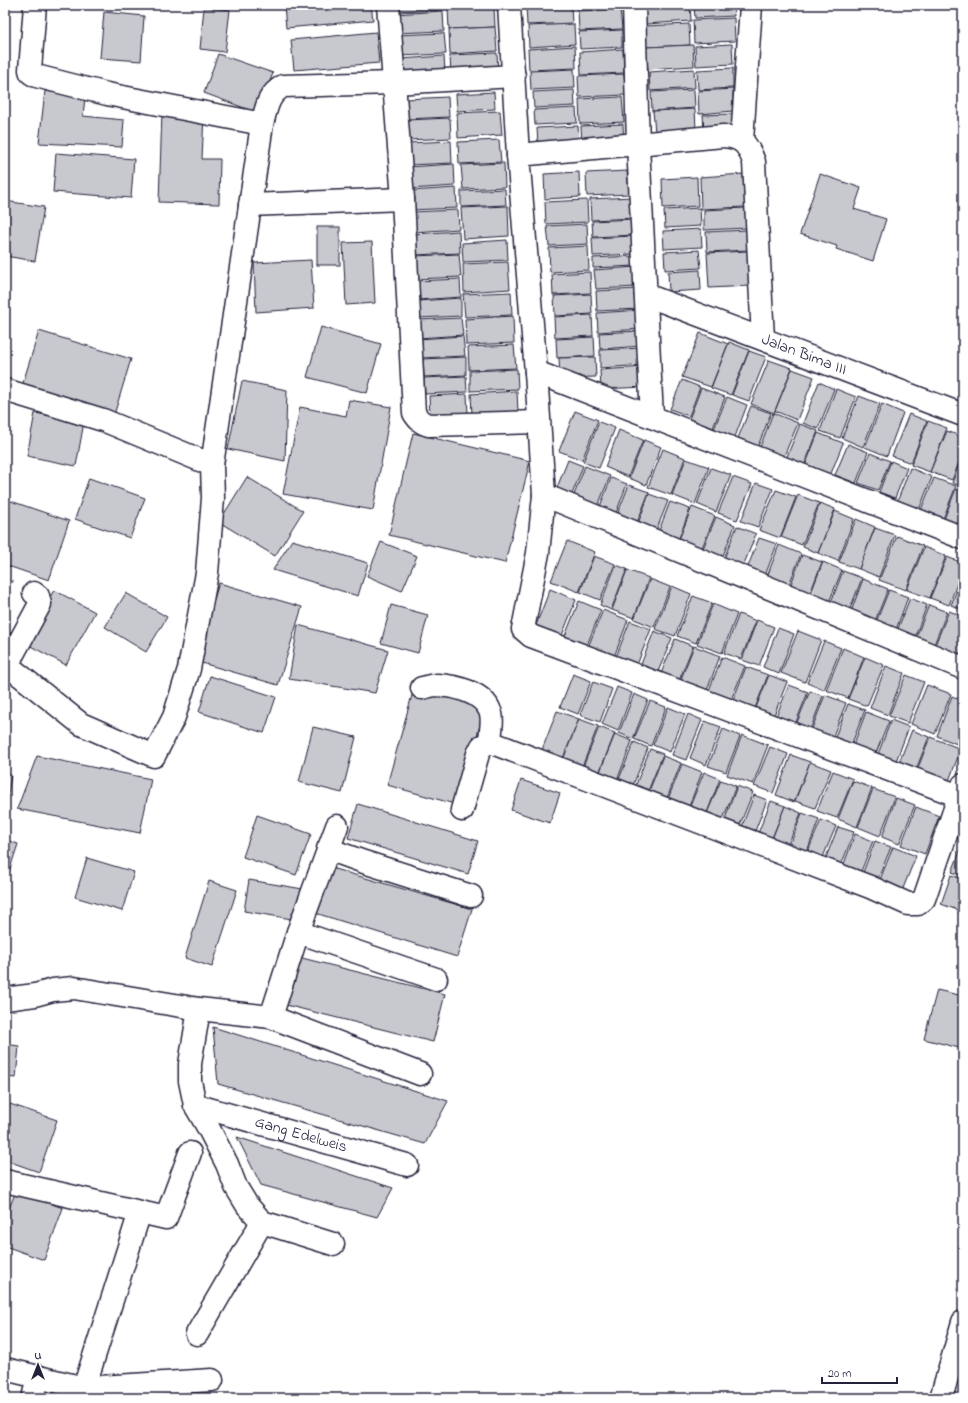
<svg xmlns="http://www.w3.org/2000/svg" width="968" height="1403" font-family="'Indie Flower',sans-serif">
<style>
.building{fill:#c8c8cf;stroke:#22223b}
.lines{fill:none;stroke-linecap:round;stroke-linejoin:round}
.street-casing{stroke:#22223b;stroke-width:25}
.secondary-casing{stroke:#22223b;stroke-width:25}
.path{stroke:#22223b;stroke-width:2.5;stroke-dasharray:4 3;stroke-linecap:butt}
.street{stroke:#fff;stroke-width:22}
.secondary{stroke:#fff;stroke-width:22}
.labels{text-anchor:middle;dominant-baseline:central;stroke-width:4;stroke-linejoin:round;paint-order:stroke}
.street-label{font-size:16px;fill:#22223b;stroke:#fff}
</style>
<rect width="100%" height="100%" fill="#fff"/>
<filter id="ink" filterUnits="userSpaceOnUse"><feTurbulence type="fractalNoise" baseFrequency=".025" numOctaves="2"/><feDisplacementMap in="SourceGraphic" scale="8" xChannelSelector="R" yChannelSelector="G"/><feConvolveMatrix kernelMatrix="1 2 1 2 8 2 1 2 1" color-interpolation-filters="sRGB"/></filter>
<g filter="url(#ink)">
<!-- building -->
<g class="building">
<path d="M284 5H371L373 20 286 28Z"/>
<path d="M394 5H442L443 10 394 12Z"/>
<path d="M448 5H494L448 8Z"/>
<path d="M526 5H571L572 23 527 25Z"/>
<path d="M577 5H621V7L577 9Z"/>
<path d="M645 5H690L691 21 646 24Z"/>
<path d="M694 5H733L734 16 695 18Z"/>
<path d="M204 7 230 10 225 52 200 49Z"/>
<path d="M494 7 495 27 449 29 448 9Z"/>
<path d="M620 9 622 29 579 31 578 11Z"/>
<path d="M443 11 444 31 396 33 395 14Z"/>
<path d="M104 12 144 16 141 61 100 58Z"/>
<path d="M734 18 735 41 694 43 693 20Z"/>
<path d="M574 24 575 44 529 47 528 26Z"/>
<path d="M689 24 690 45 646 47 645 26Z"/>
<path d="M495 27 497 51 450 54 449 29Z"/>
<path d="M622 30V47L580 49 579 32Z"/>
<path d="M376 32 379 63 294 70 291 40Z"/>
<path d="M444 33 446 54 398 56 397 35Z"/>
<path d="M732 44 733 64 696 66 695 46Z"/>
<path d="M693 45 694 66 648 69 646 47Z"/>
<path d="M575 46 576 68 529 70 528 49Z"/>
<path d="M623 49 624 73 581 75 580 52Z"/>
<path d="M497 53 498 72 451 75 450 55Z"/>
<path d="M218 54 273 73 258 113 204 93Z"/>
<path d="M444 56 445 72 401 74 400 59Z"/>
<path d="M733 68V88L698 90 697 70Z"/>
<path d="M574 69 575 88 531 90 530 71Z"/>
<path d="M694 69 695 88 650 91 649 72Z"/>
<path d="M624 74 626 95 579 97 578 76Z"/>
<path d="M733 89V111L699 114 698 91Z"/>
<path d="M574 90 575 106 534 108 533 92Z"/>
<path d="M694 90 695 108 652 111 651 92Z"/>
<path d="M45 91 85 97 83 116 124 120 122 147 39 143Z"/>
<path d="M494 92 495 109 457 111 456 94Z"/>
<path d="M448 97 449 117 406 119 405 99Z"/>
<path d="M622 97 624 122 580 124 579 99Z"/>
<path d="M576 108 577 123 535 125 534 110Z"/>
<path d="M695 109 696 130 655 132 653 111Z"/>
<path d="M500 111 502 135 458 138 457 113Z"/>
<path d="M162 112 204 114 202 159H220L219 204 159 202Z"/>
<path d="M733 114V133L704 134 703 115Z"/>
<path d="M450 118 451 138 408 140 406 120Z"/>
<path d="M623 124 624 144 582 146 581 126Z"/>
<path d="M578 126 579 143 538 145 537 128Z"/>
<path d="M499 140 501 162 459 164 458 142Z"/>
<path d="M451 141 452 163 408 165 407 143Z"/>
<path d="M56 153 134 159 131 198 53 192Z"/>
<path d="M504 163 505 187 463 189 461 165Z"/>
<path d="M454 164 455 186 410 189 408 167Z"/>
<path d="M627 171 629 194 587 196 586 173Z"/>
<path d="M579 172 580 197 545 199 544 174Z"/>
<path d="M743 174 745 207 701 209 700 177Z"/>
<path d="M820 174 861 188 854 209 886 219 873 261 836 249 837 246 800 234Z"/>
<path d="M697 177 698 206 663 208 662 179Z"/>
<path d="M456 188 457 208 410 210V191Z"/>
<path d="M505 189 506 205 461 207V191Z"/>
<path d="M633 197 634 218 591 220 590 199Z"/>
<path d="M587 200 588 222 546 224 545 202Z"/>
<path d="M5 201 44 207 35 261 5 256Z"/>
<path d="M508 206 509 236 463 239 461 208Z"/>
<path d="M700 208 701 226 665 228 664 210Z"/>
<path d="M745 208 746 228 704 230V210Z"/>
<path d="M458 210 459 229 413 232 412 212Z"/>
<path d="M634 219 635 235 593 237 592 221Z"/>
<path d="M587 224 588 244 549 246 547 226Z"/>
<rect x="317" y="227" width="23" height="38"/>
<path d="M701 229 702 247 664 249 663 231Z"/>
<path d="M747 230 748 250 707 252 706 232Z"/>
<path d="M459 231 460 253 414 255 413 234Z"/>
<path d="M633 236 634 254 593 256 592 238Z"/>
<path d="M507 240 508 260 463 262 462 243Z"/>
<path d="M372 242 375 303 346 305 343 243Z"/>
<path d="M588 246 589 270 550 272 549 248Z"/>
<path d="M699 250 701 268 665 270 664 252Z"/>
<path d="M748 251 750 286 709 288 707 253Z"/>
<path d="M459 254 461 277 415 279 414 256Z"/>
<path d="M634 256 635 266 593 268V258Z"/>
<path d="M311 260 314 308 256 312 254 263Z"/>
<path d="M508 262 510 289 464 292 463 264Z"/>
<path d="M636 267 637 287 596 289 594 270Z"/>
<path d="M700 270 701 290 669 292 668 272Z"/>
<path d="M590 272 591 293 553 295 552 274Z"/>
<path d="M460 279 461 297 417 300 416 281Z"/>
<path d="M638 289 639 309 597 311 596 291Z"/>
<path d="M511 292 512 315 465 317 463 294Z"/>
<path d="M591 294 592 314 555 316 554 296Z"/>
<path d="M461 298V316L418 318 417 301Z"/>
<path d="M640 310 641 329 598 332 597 313Z"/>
<path d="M592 315 593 336 555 338 554 317Z"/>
<path d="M513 316 514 343 466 345 465 319Z"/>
<path d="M461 318 463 335 418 338 417 320Z"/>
<path d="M321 327 381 344 367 393 307 377Z"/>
<path d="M39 331 131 359 114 415 22 386Z"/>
<path d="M641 331 642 346 600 349 599 333Z"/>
<path d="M700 333 728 344 711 387 682 377Z"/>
<path d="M463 336 465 356 419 358 418 339Z"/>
<path d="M594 337 595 356 557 358 556 339Z"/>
<path d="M729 342 749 350 731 395 711 388Z"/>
<path d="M514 345 516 368 469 370 468 347Z"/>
<path d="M643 348 644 365 600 368V350Z"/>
<path d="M749 351 766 357 749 401 732 395Z"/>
<path d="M466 357V375L424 377 423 359Z"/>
<path d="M595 357 596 377 560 378 559 358Z"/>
<path d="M769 360 792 368 774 413 751 404Z"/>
<path d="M644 367 646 387 601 389 600 370Z"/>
<path d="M517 369 518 389 470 391V371Z"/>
<path d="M792 369 814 377 797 420 775 411Z"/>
<path d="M466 376 467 392 425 394 424 378Z"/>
<path d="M682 380 700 387 689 416 670 409Z"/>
<path d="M242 381 287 390 285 461 228 449Z"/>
<path d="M819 382 834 389 818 429 803 423Z"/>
<path d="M701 388 725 397 713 428 689 419Z"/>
<path d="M836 389 856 397 840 438 820 431Z"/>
<path d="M517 391 518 412 472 415 471 394Z"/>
<path d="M467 394 468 414 430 416 429 396Z"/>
<path d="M859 396 880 404 863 447 842 438Z"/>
<path d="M727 397 747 405 735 437 714 429Z"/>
<path d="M349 400 391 407 373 510 283 494 300 407 346 416Z"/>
<path d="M882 404 903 413 887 456 865 447Z"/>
<path d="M751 406 771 413 758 446 738 438Z"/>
<path d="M575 411 598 420 582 460 559 451Z"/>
<path d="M35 413 84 422 76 466 27 456Z"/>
<path d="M773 413 798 423 784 456 760 447Z"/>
<path d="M909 414 927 421 911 463 892 456Z"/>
<path d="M928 421 947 428 930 472 911 465Z"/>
<path d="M599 422 615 428 599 468 583 462Z"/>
<path d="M800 424 818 431 804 466 786 459Z"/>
<path d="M619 430 643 440 628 477 605 467Z"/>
<path d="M947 431 963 437V452L952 480 930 472Z"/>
<path d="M413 433 530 461 505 563 389 535Z"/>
<path d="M818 433 843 443 830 476 805 466Z"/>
<path d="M644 440 661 447 646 485 629 478Z"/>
<path d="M848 444 868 452 856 483 835 475Z"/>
<path d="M663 449 685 458 671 495 648 487Z"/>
<path d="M870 453 890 461 878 490 858 483Z"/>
<path d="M963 455V487L952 483Z"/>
<path d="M686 459 709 467 695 504 672 495Z"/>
<path d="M568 460 583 466 569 502 554 495Z"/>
<path d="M891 461 907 468 895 498 879 492Z"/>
<path d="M585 466 610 476 595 513 571 503Z"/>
<path d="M711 468 731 475 716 512 697 504Z"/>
<path d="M910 468 932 477 919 510 897 502Z"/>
<path d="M247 477 303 511 275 556 219 522Z"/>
<path d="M733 477 752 484 737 520 718 513Z"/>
<path d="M89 478 145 498 130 538 75 519Z"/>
<path d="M611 478 627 484 613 521 597 514Z"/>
<path d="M934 478 956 486 943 519 921 510Z"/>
<path d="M756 483 773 489 758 527 741 521Z"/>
<path d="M629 485 649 492 635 528 615 520Z"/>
<path d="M956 489 963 492V526L944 519Z"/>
<path d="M776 490 796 497 780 538 759 530Z"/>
<path d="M649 494 668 501 654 536 636 529Z"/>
<path d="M798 495 819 503 802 545 781 537Z"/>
<path d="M5 499 69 521 49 580 5 565Z"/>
<path d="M670 502 690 509 676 546 656 538Z"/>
<path d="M820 503 835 509 818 553 803 547Z"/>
<path d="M692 507 715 516 699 555 676 547Z"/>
<path d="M835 511 854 519 838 561 818 553Z"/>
<path d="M716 517 735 525 719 566 699 558Z"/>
<path d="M856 519 875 527 859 569 839 562Z"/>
<path d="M737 526 756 534 740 574 721 566Z"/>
<path d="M875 528 895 535 879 577 859 569Z"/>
<path d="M897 536 923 546 906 590 879 580Z"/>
<path d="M759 538 777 544 763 581 745 574Z"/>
<path d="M292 540 368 563 358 596 273 570Z"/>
<path d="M567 541 595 552 579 592 551 581Z"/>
<path d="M381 542 417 556 402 591 367 576Z"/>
<path d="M779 545 801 554 787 590 765 582Z"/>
<path d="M924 547 946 556 930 598 907 590Z"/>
<path d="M802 555 822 562 808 599 788 592Z"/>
<path d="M594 556 615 564 600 600 580 592Z"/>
<path d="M947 557 963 563V568L949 605 930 598Z"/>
<path d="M823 562 842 570 827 607 808 600Z"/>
<path d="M616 565 627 569 611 610 600 605Z"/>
<path d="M627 570 649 578 634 618 612 610Z"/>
<path d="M843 571 862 578 847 617 828 610Z"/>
<path d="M963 575V610L951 605Z"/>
<path d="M650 579 670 587 654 627 634 619Z"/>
<path d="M863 579 888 589 873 626 849 617Z"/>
<path d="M219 583 302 607 278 685 195 661Z"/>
<path d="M672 586 691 594 675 636 655 629Z"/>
<path d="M550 589 576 600 559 643 533 633Z"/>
<path d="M54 590 95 612 66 665 25 643Z"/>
<path d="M889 590 908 597 894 635 874 627Z"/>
<path d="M126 593 167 617 146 652 105 627Z"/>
<path d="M693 596 712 603 696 643 677 636Z"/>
<path d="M910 598 927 605 913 642 895 636Z"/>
<path d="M579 601 601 610 585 650 563 641Z"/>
<path d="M713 604 737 614 722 653 697 644Z"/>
<path d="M391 605 428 615 418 653 381 643Z"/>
<path d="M929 605 947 612 931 652 913 645Z"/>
<path d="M603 610 628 620 612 662 586 652Z"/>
<path d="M949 611 963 616V646L957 662 932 652Z"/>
<path d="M739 614 756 621 741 659 724 653Z"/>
<path d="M757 620 774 627 759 666 742 660Z"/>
<path d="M630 621 651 629 635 670 614 662Z"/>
<path d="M298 625 388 650 375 693 289 679Z"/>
<path d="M778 628 794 634 779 674 763 667Z"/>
<path d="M654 631 672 638 655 679 638 672Z"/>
<path d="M798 631 821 640 805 682 781 673Z"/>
<path d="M675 639 693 646 676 688 658 681Z"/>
<path d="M824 641 841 648 824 690 807 683Z"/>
<path d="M694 646 720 656 704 698 677 689Z"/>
<path d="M843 648 864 657 848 698 826 690Z"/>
<path d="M722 657 745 666 728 707 706 698Z"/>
<path d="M865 657 884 665 867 706 848 699Z"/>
<path d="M886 666 904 673 888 715 870 708Z"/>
<path d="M746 667 768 675 752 716 730 708Z"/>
<path d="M573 674 591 681 578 714 560 707Z"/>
<path d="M769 675 787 682 771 723 753 715Z"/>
<path d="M906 675 924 682 908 723 889 716Z"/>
<path d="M210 676 276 697 264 733 199 712Z"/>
<path d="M593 682 612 689 600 722 580 715Z"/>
<path d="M789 685 808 692 792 732 773 724Z"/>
<path d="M927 685 951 694 935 734 911 724Z"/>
<path d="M617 687 632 693 618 731 602 724Z"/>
<path d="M414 688 485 707 458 805 387 785Z"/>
<path d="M810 691 823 696 807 738 793 732Z"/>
<path d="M634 694 648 700 633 739 619 733Z"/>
<path d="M825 695 846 703 829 746 808 739Z"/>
<path d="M952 696 963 701V743L962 746 937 736Z"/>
<path d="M650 701 666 707 651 746 634 739Z"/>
<path d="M848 704 865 710 848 753 831 747Z"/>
<path d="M668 707 685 714 670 752 653 745Z"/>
<path d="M557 711 579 719 561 763 540 755Z"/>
<path d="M866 712 889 721 872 763 850 754Z"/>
<path d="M688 714 702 720 686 760 672 755Z"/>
<path d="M579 719 598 726 580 772 561 765Z"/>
<path d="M891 720 909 727 893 769 875 762Z"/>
<path d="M705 721 721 727 706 765 690 758Z"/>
<path d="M313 727 356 737 342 793 299 782Z"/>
<path d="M599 727 615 733 597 778 581 772Z"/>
<path d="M723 729 740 736 726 772 708 766Z"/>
<path d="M912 730 929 737 913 777 896 770Z"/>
<path d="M615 734 632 741 615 786 597 779Z"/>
<path d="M742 735 768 745 753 784 727 775Z"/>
<path d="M930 737 961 749 945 791 914 778Z"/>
<path d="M634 742 648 748 631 790 617 784Z"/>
<path d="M770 747 788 754 773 793 754 786Z"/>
<path d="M650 749 663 754 646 796 633 792Z"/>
<path d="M791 755 810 762 794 802 776 795Z"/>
<path d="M37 756 151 779 140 833 17 809Z"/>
<path d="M663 756 681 763 665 803 647 796Z"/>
<path d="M810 762 831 770 815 808 795 801Z"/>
<path d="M682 764 702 772 687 812 666 804Z"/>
<path d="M833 771 853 779 837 818 817 811Z"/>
<path d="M704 772 720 779 705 818 688 811Z"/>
<path d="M5 774 11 775 5 815Z"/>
<path d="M521 780 560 793 550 823 511 810Z"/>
<path d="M721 780 736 786 721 824 705 818Z"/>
<path d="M853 781 872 788 857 827 838 819Z"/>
<path d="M737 786 753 792 737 832 722 827Z"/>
<path d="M873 789 895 797 880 836 858 827Z"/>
<path d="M754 795 767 800 752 839 739 834Z"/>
<path d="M896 798 915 805 899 844 882 837Z"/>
<path d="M771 801 785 806 770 843 756 838Z"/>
<path d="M358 804 478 841 468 874 348 838Z"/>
<path d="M785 806 801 813 786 850 770 844Z"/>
<path d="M916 807 939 816 925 854 901 845Z"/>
<path d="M802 813 819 819 805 857 788 851Z"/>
<path d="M257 815 311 834 296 875 243 857Z"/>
<path d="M821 820 836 826 821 862 806 856Z"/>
<path d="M838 827 854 832 839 871 823 865Z"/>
<path d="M855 834 873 841 858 879 841 872Z"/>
<path d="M5 840 18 844 5 884Z"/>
<path d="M875 841 891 847 875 886 860 880Z"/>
<path d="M893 847 916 856 900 896 877 887Z"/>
<path d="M960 851 963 852V876L952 872Z"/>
<path d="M87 858 134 872 122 911 75 897Z"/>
<path d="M331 868 472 909 457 957 312 912Z"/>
<path d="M951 875 963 879V912L941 904Z"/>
<path d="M249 880 303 889 298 920 244 911Z"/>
<path d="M209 881 237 890 212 967 185 958Z"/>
<path d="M298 957 445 994 433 1042 286 1005Z"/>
<path d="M937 990 963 996V1049L924 1039Z"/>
<path d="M213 1027 448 1101 425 1144 218 1084Z"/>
<path d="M5 1044 19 1046 16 1078 5 1077Z"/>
<path d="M10 1104 57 1120 39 1172 5 1160V1117Z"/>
<path d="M237 1137 393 1188 377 1217 261 1185Z"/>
<path d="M16 1191 63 1208 44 1260 5 1246V1219Z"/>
</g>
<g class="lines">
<!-- street casing -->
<g class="street-casing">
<g id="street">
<path d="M35 5 30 70 31 73 36 76 107 94 262 124"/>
<path d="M388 5 403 199 414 413C418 419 421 423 429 425L538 422"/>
<path d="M509 5 518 155 536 372 544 495 538 553 523 629 531 636 959 796"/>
<path d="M634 5 638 145 652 417"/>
<path d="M742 141 751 5"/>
<path d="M518 155 723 136C743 137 748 145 754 162L763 339"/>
<path d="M250 205 403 199"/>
<path id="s1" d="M646 295 963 415"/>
<path d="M536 372 963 538"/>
<path d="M5 390 103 420 212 465"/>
<path d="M544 495 963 668"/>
<path d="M5 664 7 665 40 604 38 596 34 593"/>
<path d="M5 669 7 665 81 724 154 756 174 717 189 669 207 573 213 498 212 465 262 124C267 107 267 96 283 86L394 83 514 76"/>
<path d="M422 688C427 687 432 685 437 685 455 686 483 692 490 711 494 719 490 733 490 742"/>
<path d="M462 810 478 754 482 746 490 742 870 887 908 904H918L924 899 963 785"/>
<path d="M328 849 364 862 471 896"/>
<path d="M298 932 436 979"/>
<path d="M5 999 35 995 53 990 74 988 199 1009 271 1017 420 1074"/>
<path d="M199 1009 190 1064V1081L195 1105 209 1129 227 1164 236 1187 247 1205 262 1222 333 1244"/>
<path d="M271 1017 298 932 337 826"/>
<path id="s2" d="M195 1105 407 1165"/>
<path d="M5 1181 166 1218 190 1153"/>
<path d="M197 1334 262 1222"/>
<path d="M5 1369 84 1388 140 1212"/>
<path d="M84 1388 212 1380"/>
<path d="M33 1398 38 1377"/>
</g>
</g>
<!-- secondary casing -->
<g class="secondary-casing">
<path id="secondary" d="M941 1398 963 1322"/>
</g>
<!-- path -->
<path class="path" d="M5 578 13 582"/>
<!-- street -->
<use href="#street" class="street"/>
<!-- secondary -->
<use href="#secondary" class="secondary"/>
</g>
</g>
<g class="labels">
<!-- street labels -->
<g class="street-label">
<text stroke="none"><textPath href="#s1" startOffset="169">Jalan Bima III</textPath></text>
<text stroke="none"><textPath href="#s2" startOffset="110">Gang Edelweis</textPath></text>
</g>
</g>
<!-- margin -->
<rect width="968" height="1403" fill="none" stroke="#fff" stroke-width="20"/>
<rect x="10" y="10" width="948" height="1383" fill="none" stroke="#22223b" stroke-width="1.5" filter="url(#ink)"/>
<!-- north arrow -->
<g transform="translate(38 1365)" stroke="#ffffff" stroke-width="3" paint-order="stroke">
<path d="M0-3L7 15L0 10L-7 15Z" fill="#22223b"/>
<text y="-6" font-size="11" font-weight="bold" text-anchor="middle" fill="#22223b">U</text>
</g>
<!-- scale -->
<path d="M822 1377v6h75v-6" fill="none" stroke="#22223b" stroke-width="2"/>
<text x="828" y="1377" font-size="12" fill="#22223b" stroke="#ffffff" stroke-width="3" paint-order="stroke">20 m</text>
</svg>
